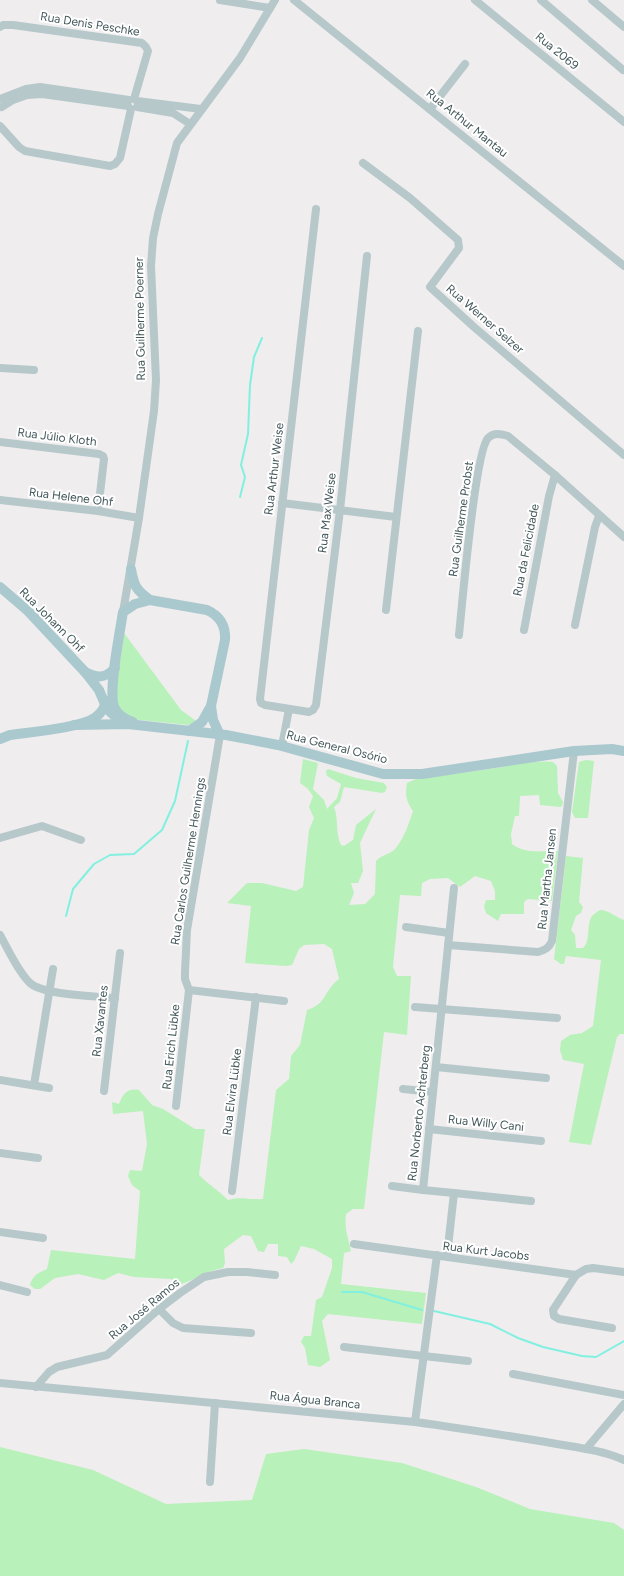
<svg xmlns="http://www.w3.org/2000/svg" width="624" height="1576" font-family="Figtree,sans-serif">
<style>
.green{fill:#b8f1b9}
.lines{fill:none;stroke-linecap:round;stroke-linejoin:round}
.stream{stroke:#82f0e0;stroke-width:2}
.minor{stroke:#b7c8cb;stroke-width:8}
.major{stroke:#aac9ce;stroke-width:10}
.labels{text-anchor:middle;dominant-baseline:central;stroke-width:4;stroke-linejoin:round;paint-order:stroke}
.street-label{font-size:12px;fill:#44585b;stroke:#fff}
</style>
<rect width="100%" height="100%" fill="#f0edee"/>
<!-- green -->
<g class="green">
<path d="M124 633 181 710 196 721 188 725 131 719 116 705 117 684Z"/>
<path d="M303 759 318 763 313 789 324 800 327 809 337 798 341 784 327 776 326 771 328 769 356 778 384 783 387 787 385 792 382 793 344 787 340 802 334 807C339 820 335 833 341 845L344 846 353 840 356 825 376 809 360 843 363 871 358 883H351L354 893 349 905 365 904 375 894 376 861C381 855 390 854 395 849 404 839 409 823 413 811 406 801 405 795 407 783L418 778C442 775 465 773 489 769 510 766 531 760 553 762L557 766 558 793 563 802 562 806 560 807 540 805 539 795 520 796 519 816H515L511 834 512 844C524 854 543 851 558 851L552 901 528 899 524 902V914H501L498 921 486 913 484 906 486 900H495V891L491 881 475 876 460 887 448 878 430 879 422 883 421 896 400 895 393 967 397 976H411L407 1035 384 1032 364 1209H353L346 1214C344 1228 348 1237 351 1251L344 1253 341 1284 426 1293 422 1324 328 1314 322 1321 330 1360 320 1367 308 1365 305 1348 301 1342 304 1336H311L316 1300 322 1297 332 1268V1259L314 1249 301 1246 294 1261 291 1264 287 1257 278 1256V1244H268L264 1252 258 1251 251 1236 243 1235 224 1249 225 1263 223 1268C207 1271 194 1280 179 1285L171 1279 134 1277 118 1273 104 1280 78 1274 55 1278 40 1289H35L30 1285C33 1275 38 1273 47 1269L51 1250 135 1259 140 1191 132 1185 128 1176 130 1170 142 1171 147 1144 143 1111 113 1114 112 1102 119 1104C123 1094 127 1088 139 1090L152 1105 163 1109 195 1129H205L199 1175C208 1184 219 1191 228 1200 239 1196 251 1200 263 1199L276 1090 289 1079 291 1056 300 1045 307 1010C328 1003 323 991 339 979L332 949 324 944 304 945 299 949 292 965 286 966 245 963 251 906 227 903 247 883H262L296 891 303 887 309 830 314 818 309 807 313 796 308 789 300 783Z"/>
<path d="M586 760 594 761 588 818H575L572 812 579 762Z"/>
<path d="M566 856 583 858 579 902 583 907 581 913 576 916 571 930 575 935 576 948H583C591 941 586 925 592 916 594 914 598 911 600 910 609 910 615 917 624 920V1034H620L617 1037 591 1145 569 1142 584 1064 563 1060 560 1050 561 1041 570 1035 582 1033 593 1026 601 960 566 956 564 964H561L554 959Z"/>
<path d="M0 1447 93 1470 166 1504 252 1500 266 1454 304 1449 402 1463 476 1487 530 1509 614 1523 624 1530V1576H0Z"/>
</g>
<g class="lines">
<!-- stream -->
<g class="stream">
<path d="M240 497 245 477 241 465 248 434 250 385 254 357 262 338"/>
<path d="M66 916 73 889 94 864 110 855 134 854 162 830 175 801 188 741"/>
<path d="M342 1292H362L422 1310"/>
<path d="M434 1311 490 1324 518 1338 543 1347 582 1356 596 1357 624 1341"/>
</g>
<!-- minor -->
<g class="minor">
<path d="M220 0 270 8"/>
<path d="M294 0 624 266"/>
<path d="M475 0 624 122"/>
<path d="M541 0 623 70"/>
<path d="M592 0 624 27"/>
<path d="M0 27 3 25H13L142 43 146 47 148 51 134 99"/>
<path d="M0 99 26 89 40 87 129 100"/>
<path d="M137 101 201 109"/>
<path d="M2 107 13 100 27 95 42 94 128 106"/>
<path d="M137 107 173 113 190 124"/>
<path d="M430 109 465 64"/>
<path d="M0 126 19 147 25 151 110 166 115 164 120 158 131 109"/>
<path d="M363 163 410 198 458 240 459 248 430 287 474 327 624 455"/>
<path d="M316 209 260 699 261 703 265 705 309 712 313 710 316 705 340 510 367 256"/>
<path d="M0 368 34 370"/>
<path d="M0 442 99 454 103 456 104 459 98 511"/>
<path d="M0 500 98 511 139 518"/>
<path d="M282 503 396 517"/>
<path d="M386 610 418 331"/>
<path d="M123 612 139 518 154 411 156 380 151 266 153 238 158 214 177 143 240 58 275 0"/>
<path d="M575 625 595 527 599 516"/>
<path d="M524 630 549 496 555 475"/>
<path d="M459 635C462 606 475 452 488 438 494 432 501 434 508 436L555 475 624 537"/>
<path d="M282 746 289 709"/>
<path d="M0 838 42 826 81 840"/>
<path d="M406 927 449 933"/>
<path d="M0 935C8 949 18 972 30 983 43 995 95 996 115 998"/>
<path d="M448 945 538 952C545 950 549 948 552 941L574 751"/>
<path d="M189 990 284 1001"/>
<path d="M415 1007 557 1018"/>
<path d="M436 1067 546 1078"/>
<path d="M0 1080 49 1088"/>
<path d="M34 1085 53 969"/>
<path d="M403 1089 433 1092"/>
<path d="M104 1091 120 953"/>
<path d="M176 1106 189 990 185 979V972L187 930 220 735"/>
<path d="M429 1129 541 1141"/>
<path d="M0 1153 38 1158"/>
<path d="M392 1186 423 1190"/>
<path d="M232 1191 256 997"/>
<path d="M454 1193 531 1201"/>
<path d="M0 1232 43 1238"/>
<path d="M354 1244 576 1275 586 1269 593 1268 624 1272"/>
<path d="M447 1256 454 1193 423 1190 454 888"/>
<path d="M576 1275 553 1310 554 1316 559 1319 612 1328"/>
<path d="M0 1285 27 1292"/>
<path d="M159 1309 173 1323 183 1328 251 1333"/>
<path d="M344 1347 468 1361"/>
<path d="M513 1374 624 1395"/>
<path d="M0 1383 415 1422C459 1428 503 1435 546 1442 572 1447 600 1449 624 1460"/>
<path d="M36 1387 49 1372 57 1367 107 1355 159 1309 180 1293 204 1277 228 1272H247L275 1275"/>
<path d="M415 1422 437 1255"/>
<path d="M586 1449 624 1404"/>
<path d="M210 1482 215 1403"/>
</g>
<!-- major -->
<g class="major">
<path d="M131 569C134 586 136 590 150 600"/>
<path d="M0 587 28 611 85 672 99 690 107 709 117 718"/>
<path d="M85 672C97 678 105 679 115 668"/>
<path d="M133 722C126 720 118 715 114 707 108 690 120 632 123 612L135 604 150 600 207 610C220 616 226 626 225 640L211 706 213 720 220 735"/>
<path d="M74 725 128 724 226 735 278 745 383 774H422L574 751 612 749 624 751"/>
<path d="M189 731 202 722 211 706"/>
<path d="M0 739 10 735C31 732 81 728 96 717 101 713 105 707 106 701"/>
</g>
</g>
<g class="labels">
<!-- street labels -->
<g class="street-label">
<text transform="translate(90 24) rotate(9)">Rua Denis Peschke</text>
<text transform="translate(557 51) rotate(39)">Rua 2069</text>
<text transform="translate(467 123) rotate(39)">Rua Arthur Mantau</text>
<text transform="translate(140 319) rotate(-91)">Rua Guilherme Poerner</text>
<text transform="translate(485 319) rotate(41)">Rua Werner Selzer</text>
<text transform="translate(57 437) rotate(7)">Rua Júlio Kloth</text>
<text transform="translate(274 469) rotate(-83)">Rua Arthur Weise</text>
<text transform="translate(71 497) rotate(7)">Rua Helene Ohf</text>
<text transform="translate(327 513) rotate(-83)">Rua Max Weise</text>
<text transform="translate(461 519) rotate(-82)">Rua Guilherme Probst</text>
<text transform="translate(526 550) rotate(-79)">Rua da Felicidade</text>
<text transform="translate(52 620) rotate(45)">Rua Johann Ohf</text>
<text transform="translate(337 747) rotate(14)">Rua General Osório</text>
<text transform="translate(188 861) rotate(-81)">Rua Carlos Guilherme Hennings</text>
<text transform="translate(547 879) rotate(-84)">Rua Martha Jansen</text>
<text transform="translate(100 1021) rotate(-84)">Rua Xavantes</text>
<text transform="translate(171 1047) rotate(-84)">Rua Erich Lübke</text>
<text transform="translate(232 1092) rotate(-83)">Rua Elvira Lübke</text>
<text transform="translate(419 1113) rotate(-84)">Rua Norberto Achterberg</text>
<text transform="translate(486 1123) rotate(6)">Rua Willy Cani</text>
<text transform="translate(486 1251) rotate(7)">Rua Kurt Jacobs</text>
<text transform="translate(144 1309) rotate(-40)">Rua José Ramos</text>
<text transform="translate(315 1400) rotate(6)">Rua Água Branca</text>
</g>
</g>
</svg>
